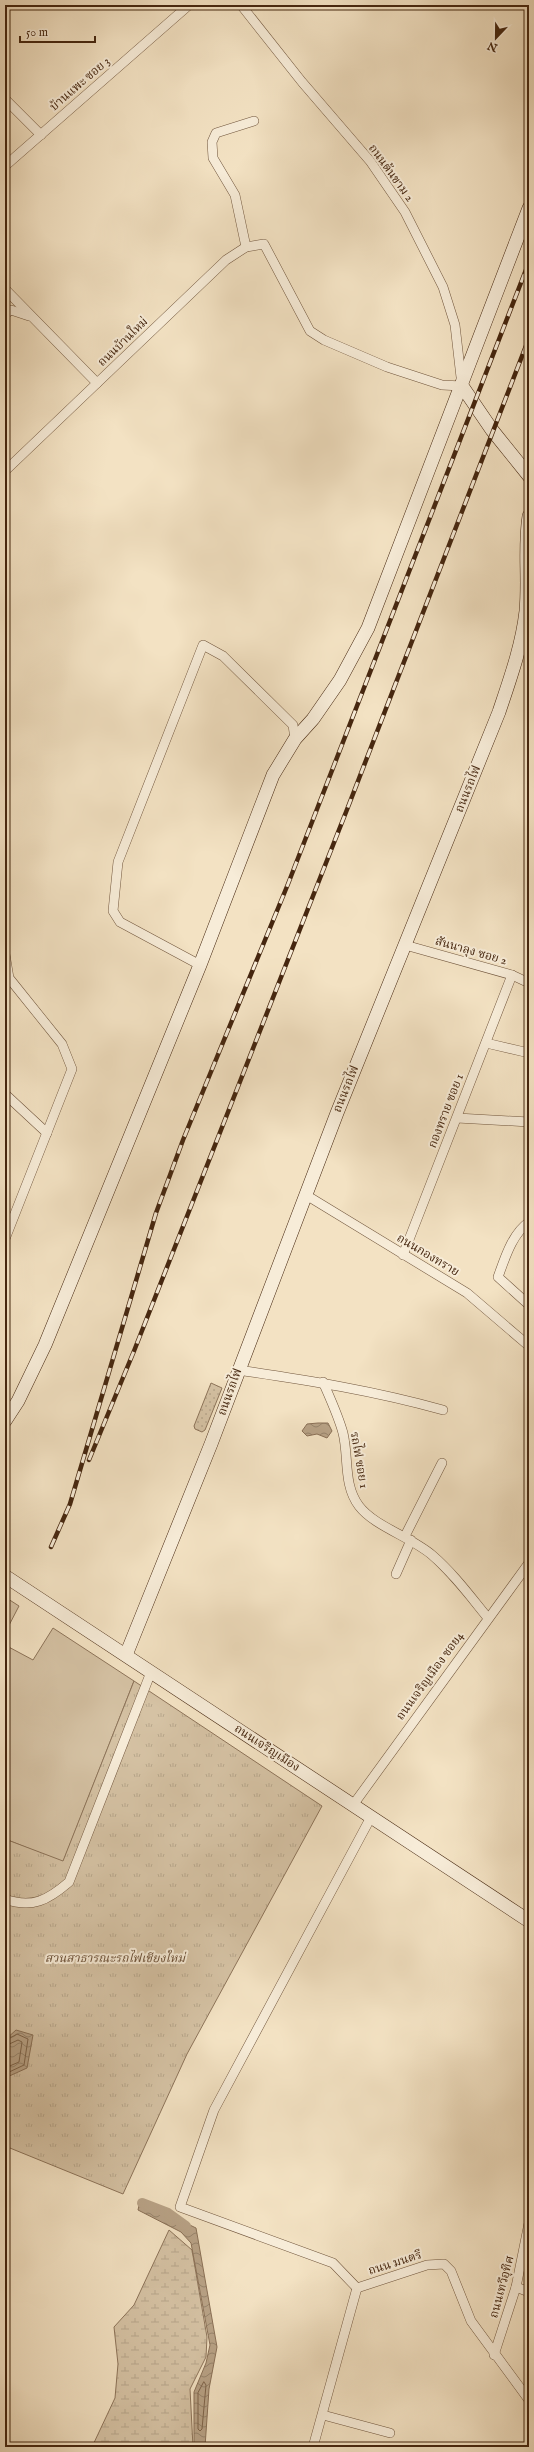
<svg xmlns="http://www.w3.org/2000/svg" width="534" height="2452" font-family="'IM FELL English','Noto Serif Thai',serif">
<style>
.grass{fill:#d5c2a4;stroke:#8d745a}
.wetland{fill:url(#wetland-marsh);stroke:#8d745a}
.park{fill:url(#park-tufts);stroke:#8d745a}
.garden{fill:url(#garden-dots);stroke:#8d745a}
.water{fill:url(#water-waves);stroke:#8a7056}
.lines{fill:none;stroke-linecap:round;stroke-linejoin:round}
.shore{stroke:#7e644a;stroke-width:1}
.canal{stroke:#b8a286;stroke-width:10}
.street-casing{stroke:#70553c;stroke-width:10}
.secondary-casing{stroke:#45260f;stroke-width:14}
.street{stroke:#f7ecd8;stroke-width:9}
.secondary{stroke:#f7ecd8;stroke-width:13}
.rail-casing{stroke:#45260f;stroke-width:4.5}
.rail{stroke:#f7ecd8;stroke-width:3;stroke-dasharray:9;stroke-linecap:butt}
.labels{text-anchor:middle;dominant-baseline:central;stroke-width:4;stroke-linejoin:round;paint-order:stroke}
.street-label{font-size:12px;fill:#45260f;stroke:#f7ecd8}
.park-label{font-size:12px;font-style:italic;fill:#694d34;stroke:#f7ecd8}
</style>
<defs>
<pattern id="wetland-marsh" width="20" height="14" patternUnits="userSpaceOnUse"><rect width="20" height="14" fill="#d5c2a4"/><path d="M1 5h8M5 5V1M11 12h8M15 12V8" fill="none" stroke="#b8a78c"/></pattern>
<pattern id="park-tufts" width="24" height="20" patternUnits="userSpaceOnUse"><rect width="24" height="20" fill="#d5c2a4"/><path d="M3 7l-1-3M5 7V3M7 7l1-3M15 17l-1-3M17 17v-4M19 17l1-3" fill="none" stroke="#b8a78c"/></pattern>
<pattern id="garden-dots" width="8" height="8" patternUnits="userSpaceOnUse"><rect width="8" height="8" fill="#d5c2a4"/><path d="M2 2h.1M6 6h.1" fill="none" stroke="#b8a78c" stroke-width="1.8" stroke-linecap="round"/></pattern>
<pattern id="water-waves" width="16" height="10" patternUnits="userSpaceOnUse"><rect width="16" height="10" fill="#b8a286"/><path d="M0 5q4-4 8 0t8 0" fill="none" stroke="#97846c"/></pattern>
</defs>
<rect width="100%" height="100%" fill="#f3e2c3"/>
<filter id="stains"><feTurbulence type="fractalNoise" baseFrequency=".005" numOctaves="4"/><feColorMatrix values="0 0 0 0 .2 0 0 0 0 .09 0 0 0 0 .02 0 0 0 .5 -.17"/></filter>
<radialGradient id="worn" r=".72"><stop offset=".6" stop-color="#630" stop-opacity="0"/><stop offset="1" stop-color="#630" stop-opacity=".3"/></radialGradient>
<!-- grass -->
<g class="grass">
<path d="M5 1597 19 1606 5 1633Z"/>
<path d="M53 1628 134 1681 63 1862 5 1839V1645L33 1660Z"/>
</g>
<!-- wetland -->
<path class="wetland" d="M169 2230 192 2250 207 2337 206 2357 190 2389 193 2447H92L115 2398 118 2364 114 2327 134 2305Z"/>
<!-- park -->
<path class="park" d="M134 1681 322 1806 187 2054 123 2194 5 2146V1839L63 1861Z"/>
<!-- garden -->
<path class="garden" d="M211 1383 222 1388 205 1430 202 1432 195 1429 194 1426Z"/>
<!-- water -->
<g class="water">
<path d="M318 1423H328L332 1431 327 1438 317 1434 307 1436 302 1431 307 1424Z"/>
<path d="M16 2030 33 2035 27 2068 5 2078V2040Z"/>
<path d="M140 2201 196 2228 217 2347 209 2389 205 2447H194V2392L206 2363 210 2345 191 2243 181 2232 138 2210Z"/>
</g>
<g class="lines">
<!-- shore -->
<g class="shore">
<path d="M5 2041 17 2034 28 2039 24 2065 5 2074"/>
<path d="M5 2046 18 2040 22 2042 19 2062 5 2068"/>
<path d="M204 2382 206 2385 202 2429 200 2431 198 2429V2393Z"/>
</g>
<!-- canal -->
<path class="canal" d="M142 2203 168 2213 186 2226"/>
<!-- street casing -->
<g class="street-casing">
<g id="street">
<path d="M5 99 41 135"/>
<path d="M5 166 189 5"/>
<path d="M246 247 235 195 213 158 212 142 216 133 254 121"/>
<path d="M5 289 97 383"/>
<path d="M5 314 11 310 29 316"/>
<path d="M5 471 226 260 246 247 264 244 310 331 324 340 387 367 442 385 462 386 455 325 443 287 405 212 370 161 302 82 241 5"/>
<path d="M405 945 512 975 529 983"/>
<path d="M5 954 9 978 62 1044 72 1069 5 1239"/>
<path d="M200 965 120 922 113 911 118 862 203 645 223 656 293 725 295 739"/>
<path d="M486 1043 529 1053"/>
<path d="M5 1094 47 1133"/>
<path d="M457 1118 529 1122"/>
<path d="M306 1195 467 1293 529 1346"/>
<path d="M529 1222C512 1234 505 1258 498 1277L529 1305"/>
<path d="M403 1255 512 975"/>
<path d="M238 1370C307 1380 375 1391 443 1410"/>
<path d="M323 1382C330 1398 338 1415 343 1433 349 1457 343 1485 359 1506 374 1526 411 1537 432 1555 453 1573 470 1596 488 1618"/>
<path d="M405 1536 442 1463"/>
<path d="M396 1574 411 1540"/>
<path d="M353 1805 529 1563"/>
<path d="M5 1899C32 1909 48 1900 69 1882L151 1672"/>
<path d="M516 2287 529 2292"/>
<path d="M357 2288 333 2263 180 2207 214 2110 371 1817"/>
<path d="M357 2288 427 2265 444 2264 451 2271 471 2321 529 2400"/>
<path d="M494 2355 516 2287 529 2223"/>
<path d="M323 2415 390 2433"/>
<path d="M313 2447 357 2288"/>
</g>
</g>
<!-- secondary casing -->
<g class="secondary-casing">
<g id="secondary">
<path d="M462 386 492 430 529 476"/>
<path d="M5 1421 18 1401 45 1345 200 965 273 775 295 739 313 719 340 680 368 628 529 208"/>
<path d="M5 1576 529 1921"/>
<path d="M126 1655 211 1444 337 1113 499 712C510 679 522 646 526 611 529 579 524 547 529 516"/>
</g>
</g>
<!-- street -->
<use href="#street" class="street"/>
<!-- secondary -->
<use href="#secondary" class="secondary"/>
<!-- rail casing -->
<g class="rail-casing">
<g id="rail">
<path d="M89 1460 134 1351 348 807 529 338"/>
<path d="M51 1547 70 1504 156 1213 183 1140 288 884 529 262"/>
</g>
</g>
<!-- rail -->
<use href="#rail" class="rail"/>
</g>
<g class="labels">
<!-- street labels -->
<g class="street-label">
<text transform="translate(80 84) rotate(-41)">บ้านแพะ ซอย 3</text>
<text transform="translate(391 173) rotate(54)">ถนนต้นขาม 2</text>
<text transform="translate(123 342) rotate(-44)">ถนนบ้านใหม่</text>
<text transform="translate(468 789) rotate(-68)">ถนนรถไฟ</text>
<text transform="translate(471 951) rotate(16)">สันนาลุง ซอย 2</text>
<text transform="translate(346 1089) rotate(-68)">ถนนรถไฟ</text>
<text transform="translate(446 1111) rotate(-69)">กองทราย ซอย 1</text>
<text transform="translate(428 1255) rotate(31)">ถนนกองทราย</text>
<text transform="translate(230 1392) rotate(-70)">ถนนรถไฟ</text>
<text transform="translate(359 1460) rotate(80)">รถไฟ ซอย 1</text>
<text transform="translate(430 1676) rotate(-54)">ถนนเจริญเมือง ซอย4</text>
<text transform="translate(267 1748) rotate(33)">ถนนเจริญเมือง</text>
<text transform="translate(395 2263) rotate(-18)">ถนน มนตรี</text>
<text transform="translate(502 2287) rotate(-75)">ถนนเทวีอุทิศ</text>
</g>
<!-- park labels -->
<g class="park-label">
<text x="115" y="1958">สวนสาธารณะรถไฟเชียงใหม่</text>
</g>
</g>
<!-- margin -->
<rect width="534" height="2452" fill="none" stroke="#f3e2c3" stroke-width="20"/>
<rect x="6" y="6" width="522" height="2440" fill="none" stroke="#45260f" stroke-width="2"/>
<rect x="10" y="10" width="514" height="2432" fill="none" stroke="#45260f"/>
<!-- north arrow -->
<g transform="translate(496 38) rotate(202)" stroke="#f7ecd8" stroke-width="3" paint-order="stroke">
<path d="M0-3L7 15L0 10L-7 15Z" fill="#45260f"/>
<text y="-6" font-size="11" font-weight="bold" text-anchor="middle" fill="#45260f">N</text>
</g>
<!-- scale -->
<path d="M20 36v6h75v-6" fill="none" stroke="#45260f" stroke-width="2"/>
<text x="26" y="36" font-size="12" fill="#45260f" stroke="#f7ecd8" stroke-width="3" paint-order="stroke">50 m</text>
<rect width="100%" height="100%" filter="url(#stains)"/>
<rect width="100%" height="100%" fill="url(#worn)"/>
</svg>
